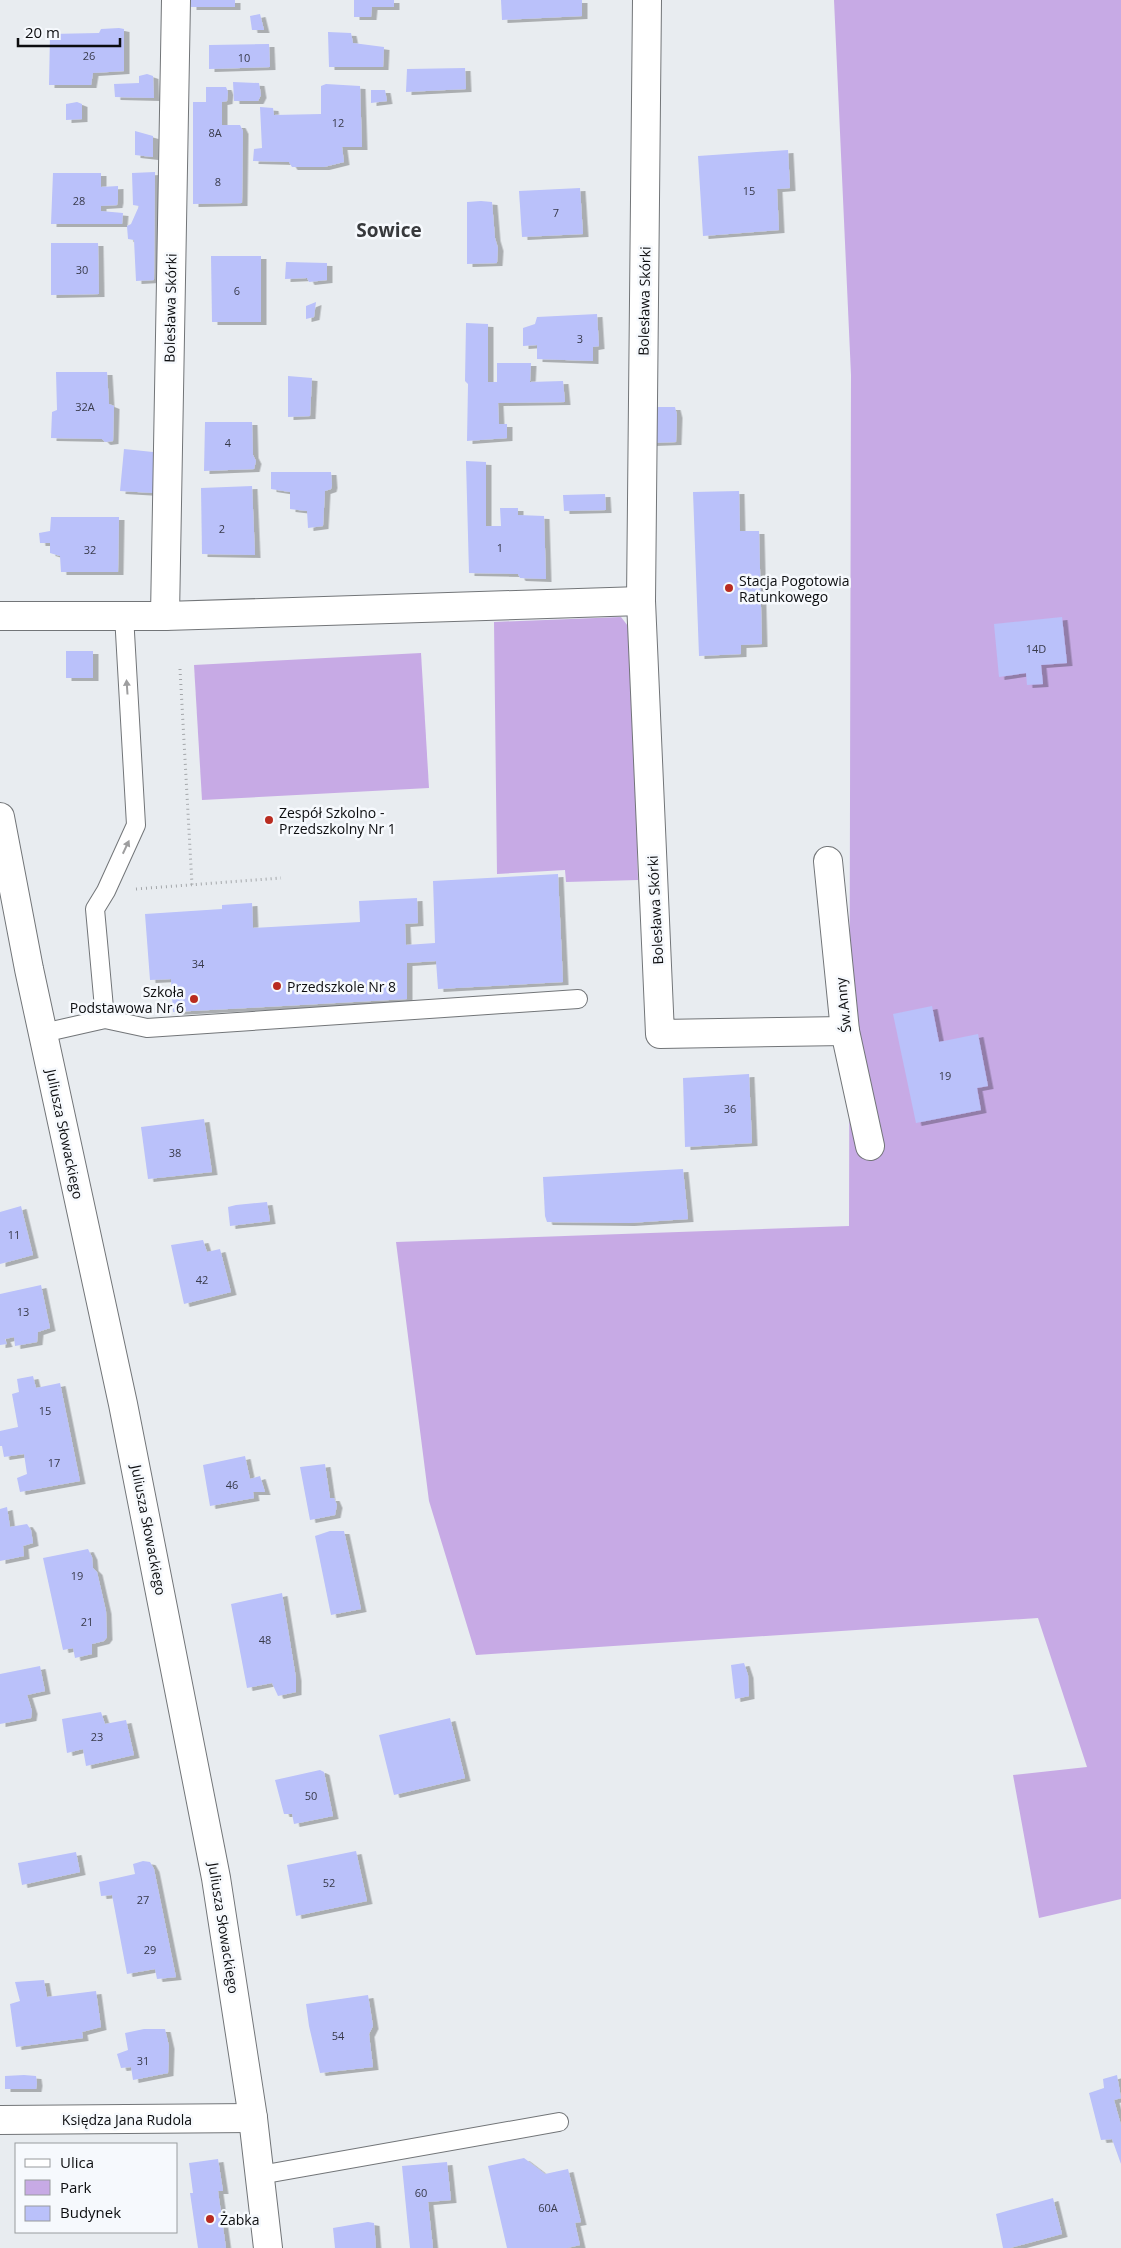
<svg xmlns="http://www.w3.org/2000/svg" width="1121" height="2248" font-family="'Open Sans',sans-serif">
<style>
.green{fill:#c7aae5}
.building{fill:#bac1fa;filter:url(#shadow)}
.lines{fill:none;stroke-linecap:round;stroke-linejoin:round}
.lane-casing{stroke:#727578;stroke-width:20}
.street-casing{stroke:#727578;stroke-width:30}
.path{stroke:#a4a7aa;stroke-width:3;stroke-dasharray:1 4;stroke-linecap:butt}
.lane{stroke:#fff;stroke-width:18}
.street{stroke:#fff;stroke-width:28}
.oneway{fill:#9e9e9f}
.poi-dot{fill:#b92b20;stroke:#f6f9fd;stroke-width:2}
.labels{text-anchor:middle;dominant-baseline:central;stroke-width:5;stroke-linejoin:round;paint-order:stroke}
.number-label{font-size:11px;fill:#383a4a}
.street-label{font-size:14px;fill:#0c0d0f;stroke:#f6f9fd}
.poi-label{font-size:14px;fill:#0c0d0f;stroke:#f6f9fd;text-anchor:start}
.district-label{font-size:19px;font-weight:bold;fill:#37393c;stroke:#f6f9fd}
</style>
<defs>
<filter id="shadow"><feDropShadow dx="5.5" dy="3" stdDeviation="0" flood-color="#0004"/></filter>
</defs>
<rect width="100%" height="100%" fill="#e8ecf0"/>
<!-- green -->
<g class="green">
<path d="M834 0H1121V1899L1039 1918 1013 1775 1087 1767 1038 1618 476 1655 429 1501 396 1242 849 1226 851 375Z"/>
<path d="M621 617 631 630 638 880 566 882 565 870 497 874 494 622Z"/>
<path d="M421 653 429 788 202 800 194 665Z"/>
</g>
<!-- building -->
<g class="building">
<rect x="191" y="0" width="44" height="7"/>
<path d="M354 0H394V7H372L371 17H354Z"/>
<path d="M501 0H582V16L502 20Z"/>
<path d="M260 14 264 30H252L250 16Z"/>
<path d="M119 28 124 29V71L93 73 91 85H49L50 34 99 33 101 29Z"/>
<path d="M328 32 351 33 353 43 384 47 383 67H329Z"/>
<path d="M269 44 270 67 209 69V45Z"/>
<path d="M465 68 466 89 406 92 407 69Z"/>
<path d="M147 74 153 76 154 98 115 97 114 84 139 83V76Z"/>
<path d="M233 82 259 83 261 95 258 101H234Z"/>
<path d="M326 84 360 86 362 147H342L344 162 324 167H292L289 162 253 161 254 149 262 148 260 107 273 108 274 115 321 114V86Z"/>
<path d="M206 87H226L228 92 227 101 222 102V125H240L243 131 242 203 193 204V102H206Z"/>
<path d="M371 90H385L387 101 371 103Z"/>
<path d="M77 102 82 104V119L66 120V104Z"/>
<path d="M135 131 153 136V157L135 155Z"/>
<path d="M788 150 790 188 777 189 779 230 703 236 698 156Z"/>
<path d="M155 172 154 280 136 281 134 240 128 239 127 226 131 224 139 206 133 205 132 173Z"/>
<path d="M53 173H101V187L118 186V200L117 205 101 206V211L123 213 122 224H51Z"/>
<path d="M580 188 583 234 522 237 519 191Z"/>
<path d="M481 201 492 202 495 238 498 248 497 263 467 264V202Z"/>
<path d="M51 243H98L99 294 51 295Z"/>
<path d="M211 256H261V322H212Z"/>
<path d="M286 262 327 263V280L309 282 307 278 285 279Z"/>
<path d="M316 302 314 317 306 319V306Z"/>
<path d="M597 314 599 346 593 347V361L537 359V345L523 346V328L535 324 537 317Z"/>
<path d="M466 323 488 324V382H497V363H531L530 382 563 381 565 402 498 403 499 424H507V438L467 441 468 384 465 381Z"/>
<path d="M56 372H107L109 404 114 406 113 441 105 442 102 439 51 438 52 412 57 410Z"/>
<path d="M288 376 312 378 310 416 288 417Z"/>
<path d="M650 407H675L677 415 676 442 650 443Z"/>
<path d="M205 422H252L253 455 256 461 254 469 204 471Z"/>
<path d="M124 449 153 452 154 493 120 491Z"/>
<path d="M466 461 486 462V526H501L500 508H518V515L544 516 546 579 520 578 518 574 469 573Z"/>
<path d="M271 472H331L332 485 331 489 325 491 323 526 308 528 307 511 290 509V492L271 489Z"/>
<path d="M252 486 255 555 202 554 201 488Z"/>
<path d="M739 491 740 531H759L762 644 741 645V654L699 656 693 492Z"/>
<path d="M605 494 606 510 564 511 563 495Z"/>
<path d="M51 517H119L118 572H61L60 556 50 553V543H40L39 533 50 531Z"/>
<path d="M1062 617 1067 663 1041 665 1043 684 1027 685 1026 673 999 677 994 624Z"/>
<rect x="66" y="651" width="27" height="27"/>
<path d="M558 874 563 982 438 989 436 961 407 963V999L173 1012 171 979 150 980 145 914 222 909V905L252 903 253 928 360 922 359 901 417 898 418 923 405 924 406 945 435 943 433 881Z"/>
<path d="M932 1006 939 1042 978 1034 988 1086 977 1088 981 1110 916 1123 893 1014Z"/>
<path d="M749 1074 752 1143 685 1147 683 1078Z"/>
<path d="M204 1119 212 1172 148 1179 141 1127Z"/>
<path d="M683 1169 688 1219 629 1223 547 1222 545 1216 543 1177Z"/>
<path d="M267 1202 270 1221 230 1226 228 1207 236 1205Z"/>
<path d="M21 1206 33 1255 0 1264V1212Z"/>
<path d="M203 1240 207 1252 220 1249 231 1292 184 1304 171 1245Z"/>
<path d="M41 1285 50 1328 38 1332 37 1342 15 1346 14 1337 5 1339 7 1344 0 1345V1294Z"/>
<path d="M33 1376 36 1388 60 1383 80 1481 20 1492 17 1478 27 1474 24 1454 4 1457 2 1446H0V1431L18 1427 12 1394 19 1392 17 1379Z"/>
<path d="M245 1456 250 1479 260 1476 265 1492H253L254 1498 210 1506 203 1465Z"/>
<path d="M325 1464 330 1498H334L337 1505 335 1515 310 1520 300 1467Z"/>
<path d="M7 1507 10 1527 27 1524 31 1530 33 1543 23 1546 24 1556 0 1561V1509Z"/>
<path d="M330 1531H344L361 1609 331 1615 315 1536Z"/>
<path d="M88 1549 92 1557 93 1568 97 1572 106 1611 107 1637 104 1641 92 1644V1654L75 1658 73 1648 63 1650 43 1558Z"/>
<path d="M282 1593 296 1678V1692L278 1696 272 1683 247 1688 231 1604Z"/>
<path d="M744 1663 748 1675 749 1696 735 1699 731 1665Z"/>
<path d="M40 1666 45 1691 27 1695 32 1711 31 1718 0 1724V1674Z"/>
<path d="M101 1712 105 1724 126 1720 134 1755 86 1766 83 1749 67 1753 62 1719Z"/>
<path d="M450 1718 465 1778 394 1795 379 1735Z"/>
<path d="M320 1770 324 1772 333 1816 294 1824 292 1814H284L275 1780Z"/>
<path d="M356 1851 367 1901 296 1916 287 1865Z"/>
<path d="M76 1852 80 1872 22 1885 18 1863Z"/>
<path d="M143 1861 150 1862 154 1869 176 1977 157 1979 155 1969 127 1974 112 1895 101 1896 99 1882 135 1874 133 1864Z"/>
<path d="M44 1980 47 1997 96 1991 101 2027 82 2032 83 2038 16 2047 10 2004 20 2001 15 1982Z"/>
<path d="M368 1995 373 2026 369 2034 373 2067 320 2073 309 2026 306 2004Z"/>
<path d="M144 2029H165L169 2046 168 2073 133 2080 131 2067 121 2068 117 2054 128 2050 125 2033Z"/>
<path d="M24 2075 36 2076 37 2083 36 2089H5V2076Z"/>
<path d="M1117 2075 1121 2098 1114 2100 1121 2125V2164L1112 2139 1101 2140 1089 2093 1104 2088 1103 2079Z"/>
<path d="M524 2158 545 2174 568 2169 581 2222 575 2223 580 2245 567 2248H507L488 2166Z"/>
<path d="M218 2159 223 2191H218L226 2248H198L190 2193H193L189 2163Z"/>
<path d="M447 2162 451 2200 428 2202 433 2248H410L402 2166Z"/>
<path d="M1053 2198 1062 2234 1010 2248H1003L996 2214Z"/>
<path d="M368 2222 374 2223 376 2248H335L333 2228Z"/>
</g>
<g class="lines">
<!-- lane casing -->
<g class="lane-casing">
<g id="lane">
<path d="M105 1019 147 1028 578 999"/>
<path d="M43 1033 105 1019 95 909 106 891 136 825 124 615"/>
<path d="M260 2175 559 2122"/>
</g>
</g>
<!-- street casing -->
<g class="street-casing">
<g id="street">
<path d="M647 0 641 601 660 1034 845 1031"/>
<path d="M0 616H165L641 601"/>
<path d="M165 616 176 0"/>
<path d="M0 817 29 969 123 1404 216 1878 253 2118 268 2248"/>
<path d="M828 861 845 1031 870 1146"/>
<path d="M0 2120 253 2118"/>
</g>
</g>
<!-- path -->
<g class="path">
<path d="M180 669 192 885"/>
<path d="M136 889 281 878"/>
</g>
<!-- lane -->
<use href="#lane" class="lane"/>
<!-- street -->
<use href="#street" class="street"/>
</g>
<!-- one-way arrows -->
<defs><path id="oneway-solid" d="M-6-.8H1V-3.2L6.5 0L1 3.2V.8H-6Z" transform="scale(1.25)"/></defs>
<g class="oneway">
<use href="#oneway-solid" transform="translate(127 687) rotate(-94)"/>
<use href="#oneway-solid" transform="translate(126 847) rotate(-65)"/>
</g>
<!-- markers -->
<g class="poi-dot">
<circle cx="729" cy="588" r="5"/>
<circle cx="269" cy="820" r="5"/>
<circle cx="277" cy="986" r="5"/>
<circle cx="194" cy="999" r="5"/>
<circle cx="210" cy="2219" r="5"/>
</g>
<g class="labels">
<!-- number labels -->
<g class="number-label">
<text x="89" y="55">26</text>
<text x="244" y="57">10</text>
<text x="338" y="122">12</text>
<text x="215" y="132">8A</text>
<text x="218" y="181">8</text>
<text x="749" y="190">15</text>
<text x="79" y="200">28</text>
<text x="556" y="212">7</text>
<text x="82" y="269">30</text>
<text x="237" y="290">6</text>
<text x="580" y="338">3</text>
<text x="85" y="406">32A</text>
<text x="228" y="442">4</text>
<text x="222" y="528">2</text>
<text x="500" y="547">1</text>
<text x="90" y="549">32</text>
<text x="1036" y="648">14D</text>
<text x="198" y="963">34</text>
<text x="945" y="1075">19</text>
<text x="730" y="1108">36</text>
<text x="175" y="1152">38</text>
<text x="14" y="1234">11</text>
<text x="202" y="1279">42</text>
<text x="23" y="1311">13</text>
<text x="45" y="1410">15</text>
<text x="54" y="1462">17</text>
<text x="232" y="1484">46</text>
<text x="77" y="1575">19</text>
<text x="87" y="1621">21</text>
<text x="265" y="1639">48</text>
<text x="97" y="1736">23</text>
<text x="311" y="1795">50</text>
<text x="329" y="1882">52</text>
<text x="143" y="1899">27</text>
<text x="150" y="1949">29</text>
<text x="338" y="2035">54</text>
<text x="143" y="2060">31</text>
<text x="421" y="2192">60</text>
<text x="548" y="2207">60A</text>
</g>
<!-- street labels -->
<g class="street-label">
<text transform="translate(644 301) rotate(-89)">Bolesława Skórki</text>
<text transform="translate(170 308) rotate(-89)">Bolesława Skórki</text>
<text transform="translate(655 910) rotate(-93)">Bolesława Skórki</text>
<text transform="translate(843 1005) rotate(-96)">Św.Anny</text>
<text transform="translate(65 1134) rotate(78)">Juliusza Słowackiego</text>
<text transform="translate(149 1530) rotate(79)">Juliusza Słowackiego</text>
<text transform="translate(224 1928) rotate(81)">Juliusza Słowackiego</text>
<text x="127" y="2119">Księdza Jana Rudola</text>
</g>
<!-- poi labels -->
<g class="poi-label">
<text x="739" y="580">Stacja Pogotowia<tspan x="739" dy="16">Ratunkowego</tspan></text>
<text x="279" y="812">Zespół Szkolno -<tspan x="279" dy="16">Przedszkolny Nr 1</tspan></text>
<text x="287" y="986">Przedszkole Nr 8</text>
<text x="184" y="991" text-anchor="end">Szkoła<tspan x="184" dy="16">Podstawowa Nr 6</tspan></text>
<text x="220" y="2219">Żabka</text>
</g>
<!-- district labels -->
<g class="district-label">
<text x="389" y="230">Sowice</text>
</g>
</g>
<!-- legend -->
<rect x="15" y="2143" width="162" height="90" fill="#f6f9fd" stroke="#989b9e"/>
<rect x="25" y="2159" width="25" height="8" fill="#ffffff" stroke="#989b9e"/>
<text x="60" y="2168" font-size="15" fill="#0c0d0f">Ulica</text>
<rect x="25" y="2180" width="25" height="15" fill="#c7aae5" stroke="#989b9e"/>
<text x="60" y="2193" font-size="15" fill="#0c0d0f">Park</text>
<rect x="25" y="2206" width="25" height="15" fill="#bac1fa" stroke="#989b9e"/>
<text x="60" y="2218" font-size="15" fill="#0c0d0f">Budynek</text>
<!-- scale -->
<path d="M18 38v8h102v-8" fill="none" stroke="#0c0d0f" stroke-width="2.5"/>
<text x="25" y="38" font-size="15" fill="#0c0d0f" stroke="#f6f9fd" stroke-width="4" paint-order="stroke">20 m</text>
</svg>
